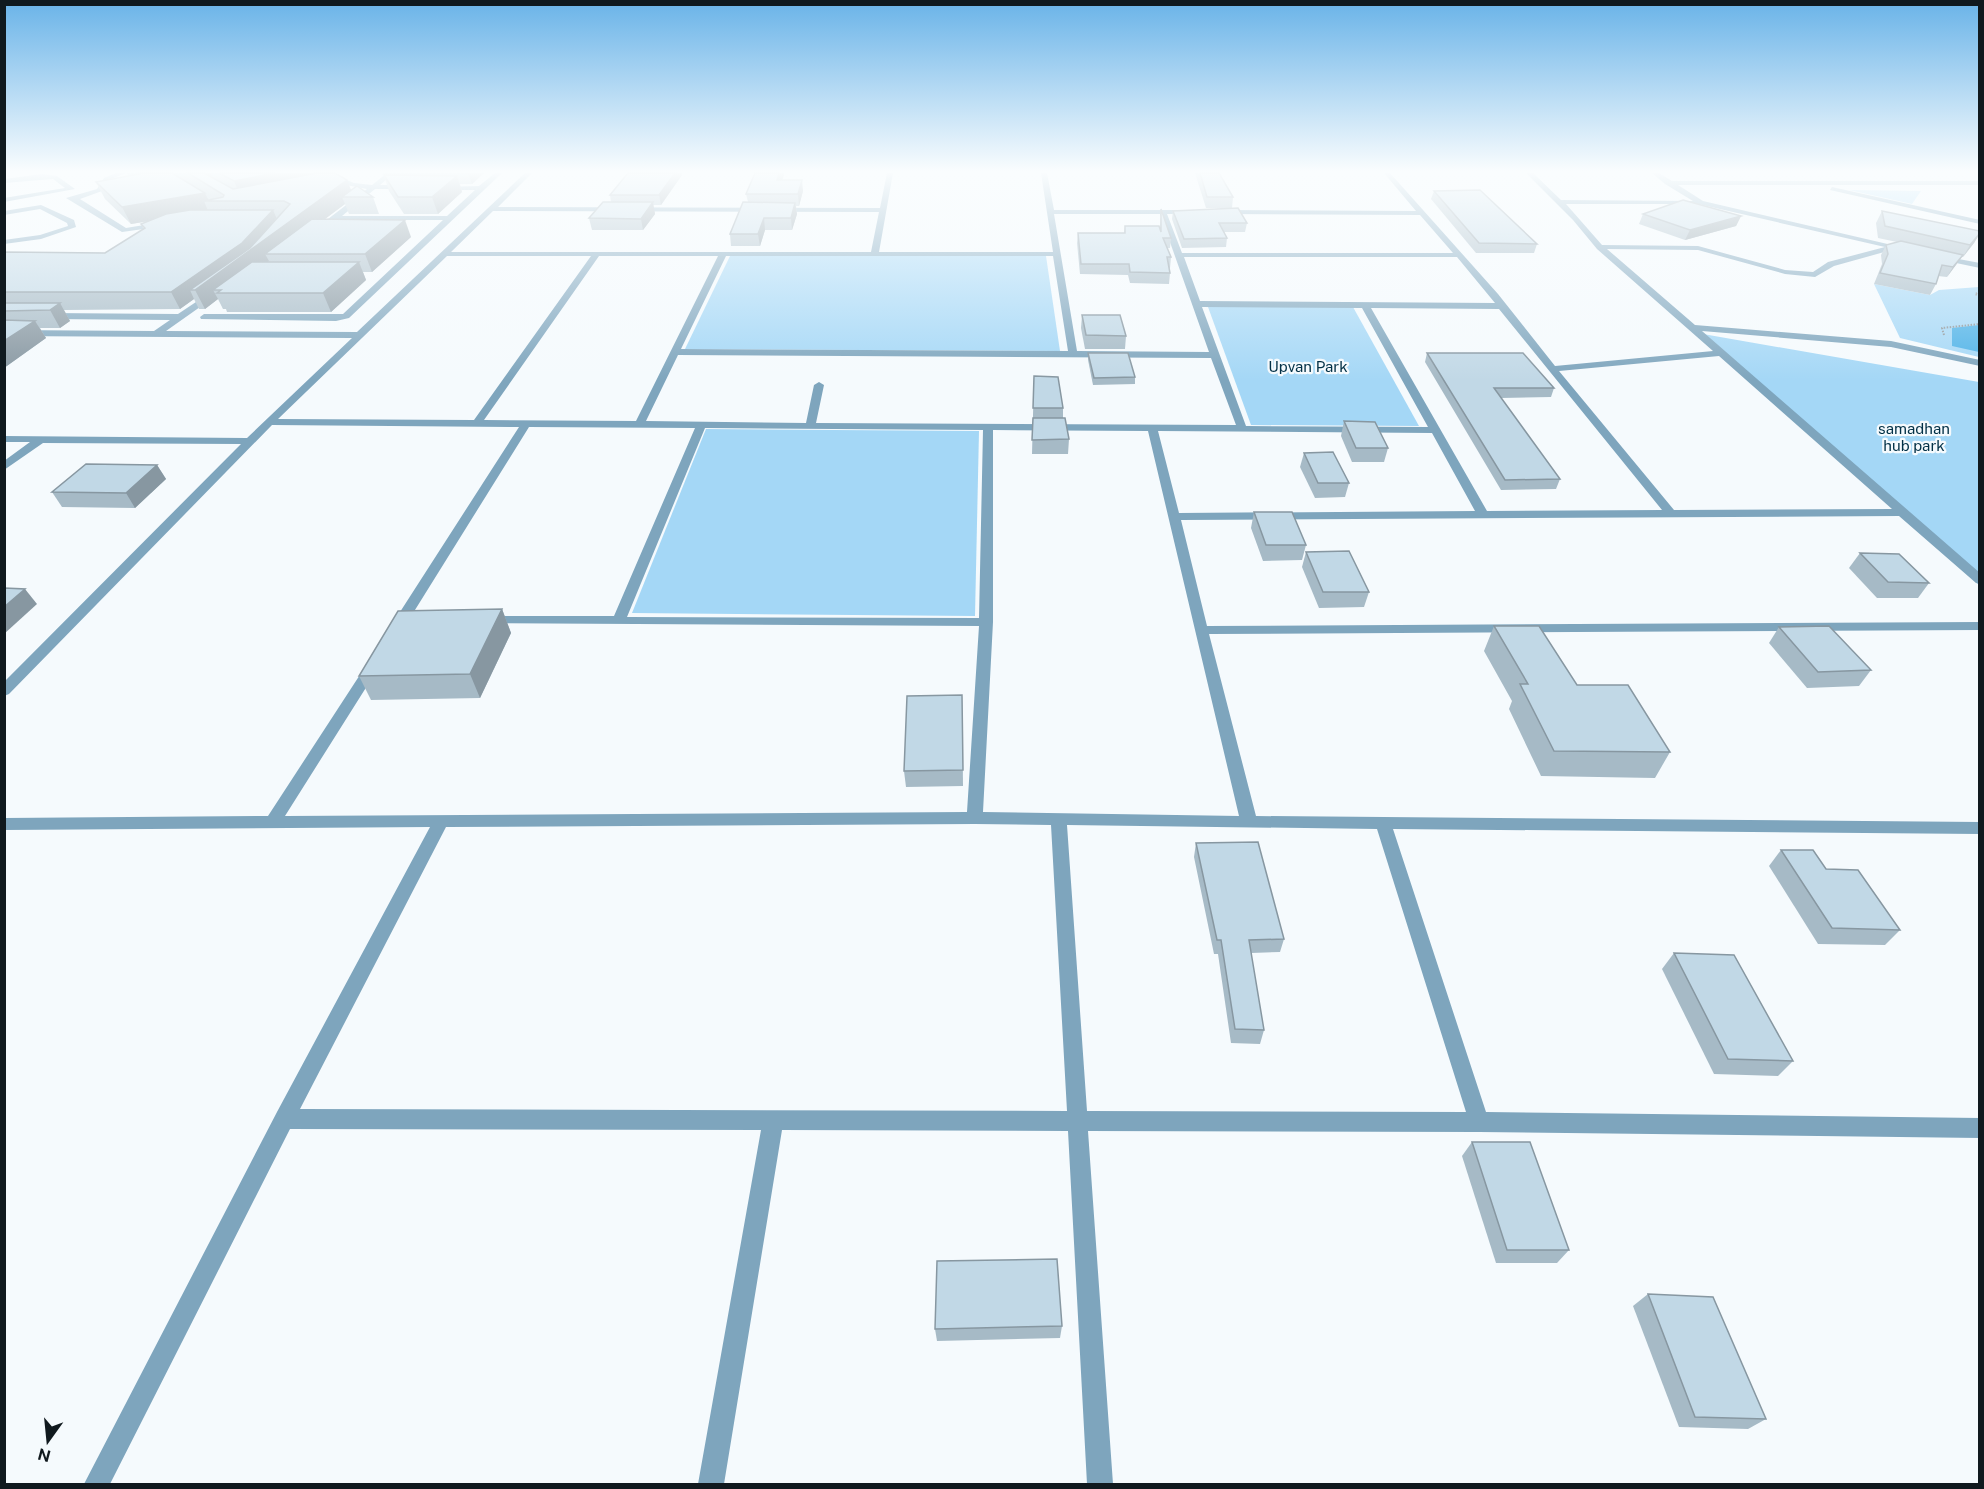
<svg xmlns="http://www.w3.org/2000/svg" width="1984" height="1489" font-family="'Public Sans',sans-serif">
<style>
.green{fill:#a4d7f6}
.water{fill:#4cb1e7}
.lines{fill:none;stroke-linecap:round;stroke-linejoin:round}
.path{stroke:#8e9599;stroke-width:2;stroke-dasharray:1.5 1.5;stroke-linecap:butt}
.lane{fill:#7ea5bd;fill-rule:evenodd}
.street{fill:#7ea5bd;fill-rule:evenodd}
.wall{fill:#a6bac6}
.shaded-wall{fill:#8797a1}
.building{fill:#c1d8e6;stroke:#8797a1;stroke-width:1.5}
.labels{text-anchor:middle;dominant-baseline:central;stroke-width:4.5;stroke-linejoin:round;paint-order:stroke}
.far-park-label{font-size:15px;fill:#023046;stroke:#f5fafd}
</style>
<rect width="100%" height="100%" fill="#f5fafd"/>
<!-- green -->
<g class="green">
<path d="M1849 190 1921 191 1912 204Z"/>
<path d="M730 256H1046L1060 351 685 349Z"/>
<path d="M1874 284 1930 295 1939 290 1979 287V357L1900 338Z"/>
<path d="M1208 307H1353L1419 426 1251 425Z"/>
<path d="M1703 334 1979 382V585Z"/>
<path d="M706 429 979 431 975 616 632 613Z"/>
</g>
<!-- water -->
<path class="water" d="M1979 325V352L1952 346V328Z"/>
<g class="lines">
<!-- path -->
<g class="path">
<path d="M1980 292 1975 294 1980 296"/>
<path d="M1944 335 1942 328 1980 324"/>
</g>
<!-- lane -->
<g class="lane">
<path d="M116 173H126L111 179 102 191 80 199 126 228 162 222 166 224 165 226 122 232 66 198 97 189 104 178Z"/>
<path d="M42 174 57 176 75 189 4 202V198L65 188 53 179 4 183V179Z"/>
<path d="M41 205 74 220 76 227 41 239 4 244V240L40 235 68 226 67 223 40 209 4 215V211Z"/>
</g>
<!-- street -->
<g class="street">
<path d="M322 173H329L354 183 372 185 387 173H394L380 185H408L411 187 408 189H375L342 216H447L475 190H441L439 187 479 186 495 173H502L349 318 336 321 201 319 200 317 204 314H343L443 220H336L321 233H315V229L367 189 341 184Z"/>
<path d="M525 173H532L498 207 880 208 887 173H893L879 252H1053L1041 173H1047L1054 210H1195L1192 214H1167L1182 253H1453L1420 215 1222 214 1218 212 1222 210 1416 211 1384 173H1390L1498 294 1555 366 1713 351 1597 249 1573 220 1526 173H1533L1561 200 1693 201 1665 184 1652 173H1659L1672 181H1980V185H1678L1703 201 1909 249 1905 251 1895 249 1834 266 1815 277 1785 274 1698 250 1607 249 1695 325 1891 341 1980 360V366L1891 347 1702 331 1980 573V584L1976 583 1899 516 1181 520 1207 626 1980 622V630L1209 634 1256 816 1980 822V834L1393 829 1486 1112 1980 1118V1138L1479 1132 1088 1131 1113 1484H1087L1068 1131 782 1130 724 1484H698L761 1130 290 1129 110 1484H84L277 1112 430 827 4 830V818L268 816 367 664 372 663 379 667 285 816 967 812 979 626 483 623 481 620 483 617 488 616H614L695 428 529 427 405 626 398 630 391 626 519 427 272 425 9 694 4 696V682L241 444 43 443 4 470V461L30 442H4V436L247 438 352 338 4 336V330L154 331 170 320 48 319 44 316 48 313 178 314 214 290 217 291V295L166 331 357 332ZM1566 204H1698L1885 247 1828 262 1813 272 1785 270 1698 246 1602 245ZM493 211 879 212 871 252H451ZM1054 214H1160L1209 352 1077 351ZM447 256H591L474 420 278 419ZM599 256H718L636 421 484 420ZM726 256H1053L1068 351 681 349ZM1184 257H1457L1495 303 1200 301ZM1202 307 1362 308 1428 427 1246 426ZM1371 308 1499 309 1662 510 1487 511ZM678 355 1211 358 1236 425 816 423 824 385 819 382 814 385 806 423 646 421ZM1719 356 1892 509 1674 510 1559 371ZM705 428 983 430 979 618 627 617ZM993 430 1148 431 1239 816 983 812 993 622ZM1158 431 1432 433 1475 511 1179 513ZM975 824 1051 825 1067 1111 300 1109 446 827ZM1067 825 1377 829 1466 1112 1087 1111Z"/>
<path d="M1832 187 1980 220V224L1830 190Z"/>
<path d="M1937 255 1980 263V268L1937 259Z"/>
</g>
</g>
<!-- wall -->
<g class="wall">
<path d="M126 173H335L351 190 373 197 379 214H349L345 204 324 219 411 237 372 272H363L366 280 331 312H227L226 309H223L218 299 205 309H199L194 299 180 309 64 310 70 321 60 328H40L46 338 4 368V252L105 253 144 230 141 224 150 221 131 224 105 199 96 182 129 176Z"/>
<path d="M383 173H484L472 184H460L462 192 438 214H404L389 191Z"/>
<path d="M1195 173H1219L1233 197 1232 208H1206Z"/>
<path d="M682 175 661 205H653L655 214 643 230H592L589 218 611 202 610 195Z"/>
<path d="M784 175 782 180 803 191 799 206H796L797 214 792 230H765L760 246H731L730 234 748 202 746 194Z"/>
<path d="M1434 191 1537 244 1534 253H1476L1431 199Z"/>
<path d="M1161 209 1171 238 1170 248H1167L1171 257 1170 268H1169L1170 273 1169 284 1130 283 1128 275 1080 274 1077 243 1078 233H1124L1125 226 1160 229Z"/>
<path d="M1173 211 1247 223 1245 232H1224L1227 238 1226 247 1182 248 1172 219Z"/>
<path d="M1882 211 1980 233 1974 243 1963 257H1961L1947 277 1938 276 1936 284 1930 295 1874 284 1882 264 1881 255 1886 245 1897 242 1878 238 1876 223Z"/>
<path d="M1643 214 1741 216 1736 226 1685 240 1639 224Z"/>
<path d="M1082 315 1126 336 1125 349H1085L1081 328Z"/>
<path d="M1088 353 1135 377V384L1093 385 1088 360Z"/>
<path d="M1427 353 1554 388 1551 397 1501 398 1560 479 1556 489 1501 490 1425 362Z"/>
<path d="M1034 376 1063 408V418L1069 439 1068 454H1032Z"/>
<path d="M1344 421 1388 448 1384 462H1352L1341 436Z"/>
<path d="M1304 453 1349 483 1345 497 1315 498 1300 467Z"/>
<path d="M157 465 166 479 135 508 62 507 52 492Z"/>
<path d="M1254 512 1306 545 1302 560 1263 561 1251 528Z"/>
<path d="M1306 552 1369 592 1364 607 1319 608 1302 567Z"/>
<path d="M1860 553 1929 583 1918 598H1877L1849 568Z"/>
<path d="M502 609 511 633 480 698 371 700 359 676Z"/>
<path d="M1494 626 1670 752 1655 778 1541 776 1509 709 1512 701 1484 651Z"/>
<path d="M1779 627 1871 670 1859 686 1807 688 1769 643Z"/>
<path d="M962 695 963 786 906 787 904 771Z"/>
<path d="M1196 843 1284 939 1280 952 1251 953 1264 1030 1260 1044 1231 1043 1218 954H1214L1194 857Z"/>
<path d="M1781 850 1826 869 1900 930 1885 945 1818 944 1769 866Z"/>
<path d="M1674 953 1793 1061 1778 1076 1714 1074 1662 969Z"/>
<path d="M1472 1142 1569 1250 1557 1263H1496L1462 1156Z"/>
<path d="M1648 1294 1766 1419 1748 1429 1679 1427 1633 1306Z"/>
<path d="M1062 1326 1060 1338 937 1341 935 1329Z"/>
</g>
<!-- shaded-wall -->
<g class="shaded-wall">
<path d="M204 173H211L213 176 205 177Z"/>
<path d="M275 173H323L241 198 234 181Z"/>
<path d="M468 173H484L472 184Z"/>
<path d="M675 173H682V175L661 205 659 195Z"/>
<path d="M779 173H784V175L778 191 777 180Z"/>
<path d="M457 176 462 192 438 214 432 197Z"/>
<path d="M347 180 354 197H342L345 204 279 254H265L269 261 227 293 221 290H213L218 299 205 309 195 290H190L194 299 180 309 171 292 273 210 280 226Z"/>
<path d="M802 180 803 191 799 206 798 194Z"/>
<path d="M205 193 209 201H204L208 211 131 224 122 207Z"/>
<path d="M653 202 655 214 643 230 641 219Z"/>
<path d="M795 203 797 214 792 230 791 218Z"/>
<path d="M1741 216 1736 226 1685 240 1690 230Z"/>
<path d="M764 218 765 230 760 246 758 234Z"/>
<path d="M405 220 411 237 372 272 365 254Z"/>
<path d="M1980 233 1974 243 1963 257 1970 245Z"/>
<path d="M1963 255 1956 265 1947 277 1953 267Z"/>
<path d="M359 262 366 280 331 312 323 293Z"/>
<path d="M60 303 70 321 60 328 50 310Z"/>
<path d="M35 321 46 338 4 368V341Z"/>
<path d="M157 465 166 479 135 508 126 493Z"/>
<path d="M25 589 37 604 4 634V607Z"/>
<path d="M502 609 511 633 480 698 470 674Z"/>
</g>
<!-- building -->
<g class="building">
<path d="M137 173H172L205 193 122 207 96 182 139 174Z"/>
<path d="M188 173H204L233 189 317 173H335L347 180 195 290H190L250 248 290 204 284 201H204L223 197 224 195Z"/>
<path d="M219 173H275L234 181Z"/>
<path d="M628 173H675L659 195H610Z"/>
<path d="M755 173H779L777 180H802L798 194H746Z"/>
<path d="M1200 173H1219L1233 197H1207Z"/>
<path d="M384 175 457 176 432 197H398Z"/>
<path d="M357 186 373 197H342Z"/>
<path d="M1480 190 1537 244 1479 243 1434 191Z"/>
<path d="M1683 200 1741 216 1690 230 1643 214Z"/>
<path d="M603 202H653L641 219 589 218Z"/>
<path d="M743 202 795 203 791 218H764L758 234H730Z"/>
<path d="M1238 208 1247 223H1219L1227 238 1184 239 1173 211Z"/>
<path d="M1161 209 1171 238H1163L1171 257H1167L1170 273 1130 272 1129 264H1081L1078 233H1125V226H1159L1161 232Z"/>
<path d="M190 210H273L242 243 171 292H4V252L105 253 145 228 141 224 166 214Z"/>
<path d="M1882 211 1980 231V233L1970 245 1885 226Z"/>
<path d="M312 219 405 220 365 254H265Z"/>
<path d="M1901 241 1963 255 1953 267 1942 265 1936 284 1880 273 1888 254 1886 245Z"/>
<path d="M252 262H359L323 293H217L221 290H213Z"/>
<path d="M4 303H60L50 310 4 311Z"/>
<path d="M1082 315H1120L1126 336 1086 335Z"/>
<path d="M4 320 35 321 4 341Z"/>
<path d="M1088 353H1128L1135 377 1094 378Z"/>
<path d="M1427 353H1523L1554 388H1494L1560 479 1505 480Z"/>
<path d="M1034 376 1058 377 1063 408H1033Z"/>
<path d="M1033 418H1065L1069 439 1032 440Z"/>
<path d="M1344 421 1375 422 1388 448H1356Z"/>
<path d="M1333 452 1349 483H1318L1304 453Z"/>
<path d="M86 464 157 465 126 493 52 492Z"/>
<path d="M1254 512H1292L1306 545H1266Z"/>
<path d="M1349 551 1369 592H1323L1306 552Z"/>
<path d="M1860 553 1899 554 1929 583 1888 582Z"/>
<path d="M4 588 25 589 4 607Z"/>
<path d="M502 609 470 674 359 676 398 611Z"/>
<path d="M1494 626H1539L1577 685H1628L1670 752 1554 751 1520 684H1528Z"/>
<path d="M1829 626 1871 670 1818 672 1779 627Z"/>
<path d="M962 695 963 770 904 771 907 696Z"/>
<path d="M1258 842 1284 939 1249 940 1264 1030 1235 1029 1221 940H1217L1196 843Z"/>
<path d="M1781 850H1813L1826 869 1858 870 1900 930 1832 928Z"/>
<path d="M1674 953 1734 955 1793 1061 1728 1059Z"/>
<path d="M1472 1142H1530L1569 1250H1507Z"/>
<path d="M1057 1259 1062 1326 935 1329 937 1261Z"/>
<path d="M1648 1294 1713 1297 1766 1419 1695 1417Z"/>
</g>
<!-- sky -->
<linearGradient id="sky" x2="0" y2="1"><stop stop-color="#69b3e8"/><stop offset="0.45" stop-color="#fafdfe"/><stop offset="1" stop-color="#fafdfe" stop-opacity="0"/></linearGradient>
<rect width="1984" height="381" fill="url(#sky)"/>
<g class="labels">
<!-- far-park labels -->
<g class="far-park-label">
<text x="1308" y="366">Upvan Park</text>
<text x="1914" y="428">samadhan<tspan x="1914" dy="17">hub park</tspan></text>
</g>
</g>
<!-- border -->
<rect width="1984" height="1489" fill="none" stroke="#10191e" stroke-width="12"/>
<!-- north arrow -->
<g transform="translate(48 1441) rotate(195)" stroke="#f5fafd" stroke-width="4.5" paint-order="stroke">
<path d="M0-4.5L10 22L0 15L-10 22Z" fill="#10191e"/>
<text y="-9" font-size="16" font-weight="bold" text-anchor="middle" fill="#10191e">N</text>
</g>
</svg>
